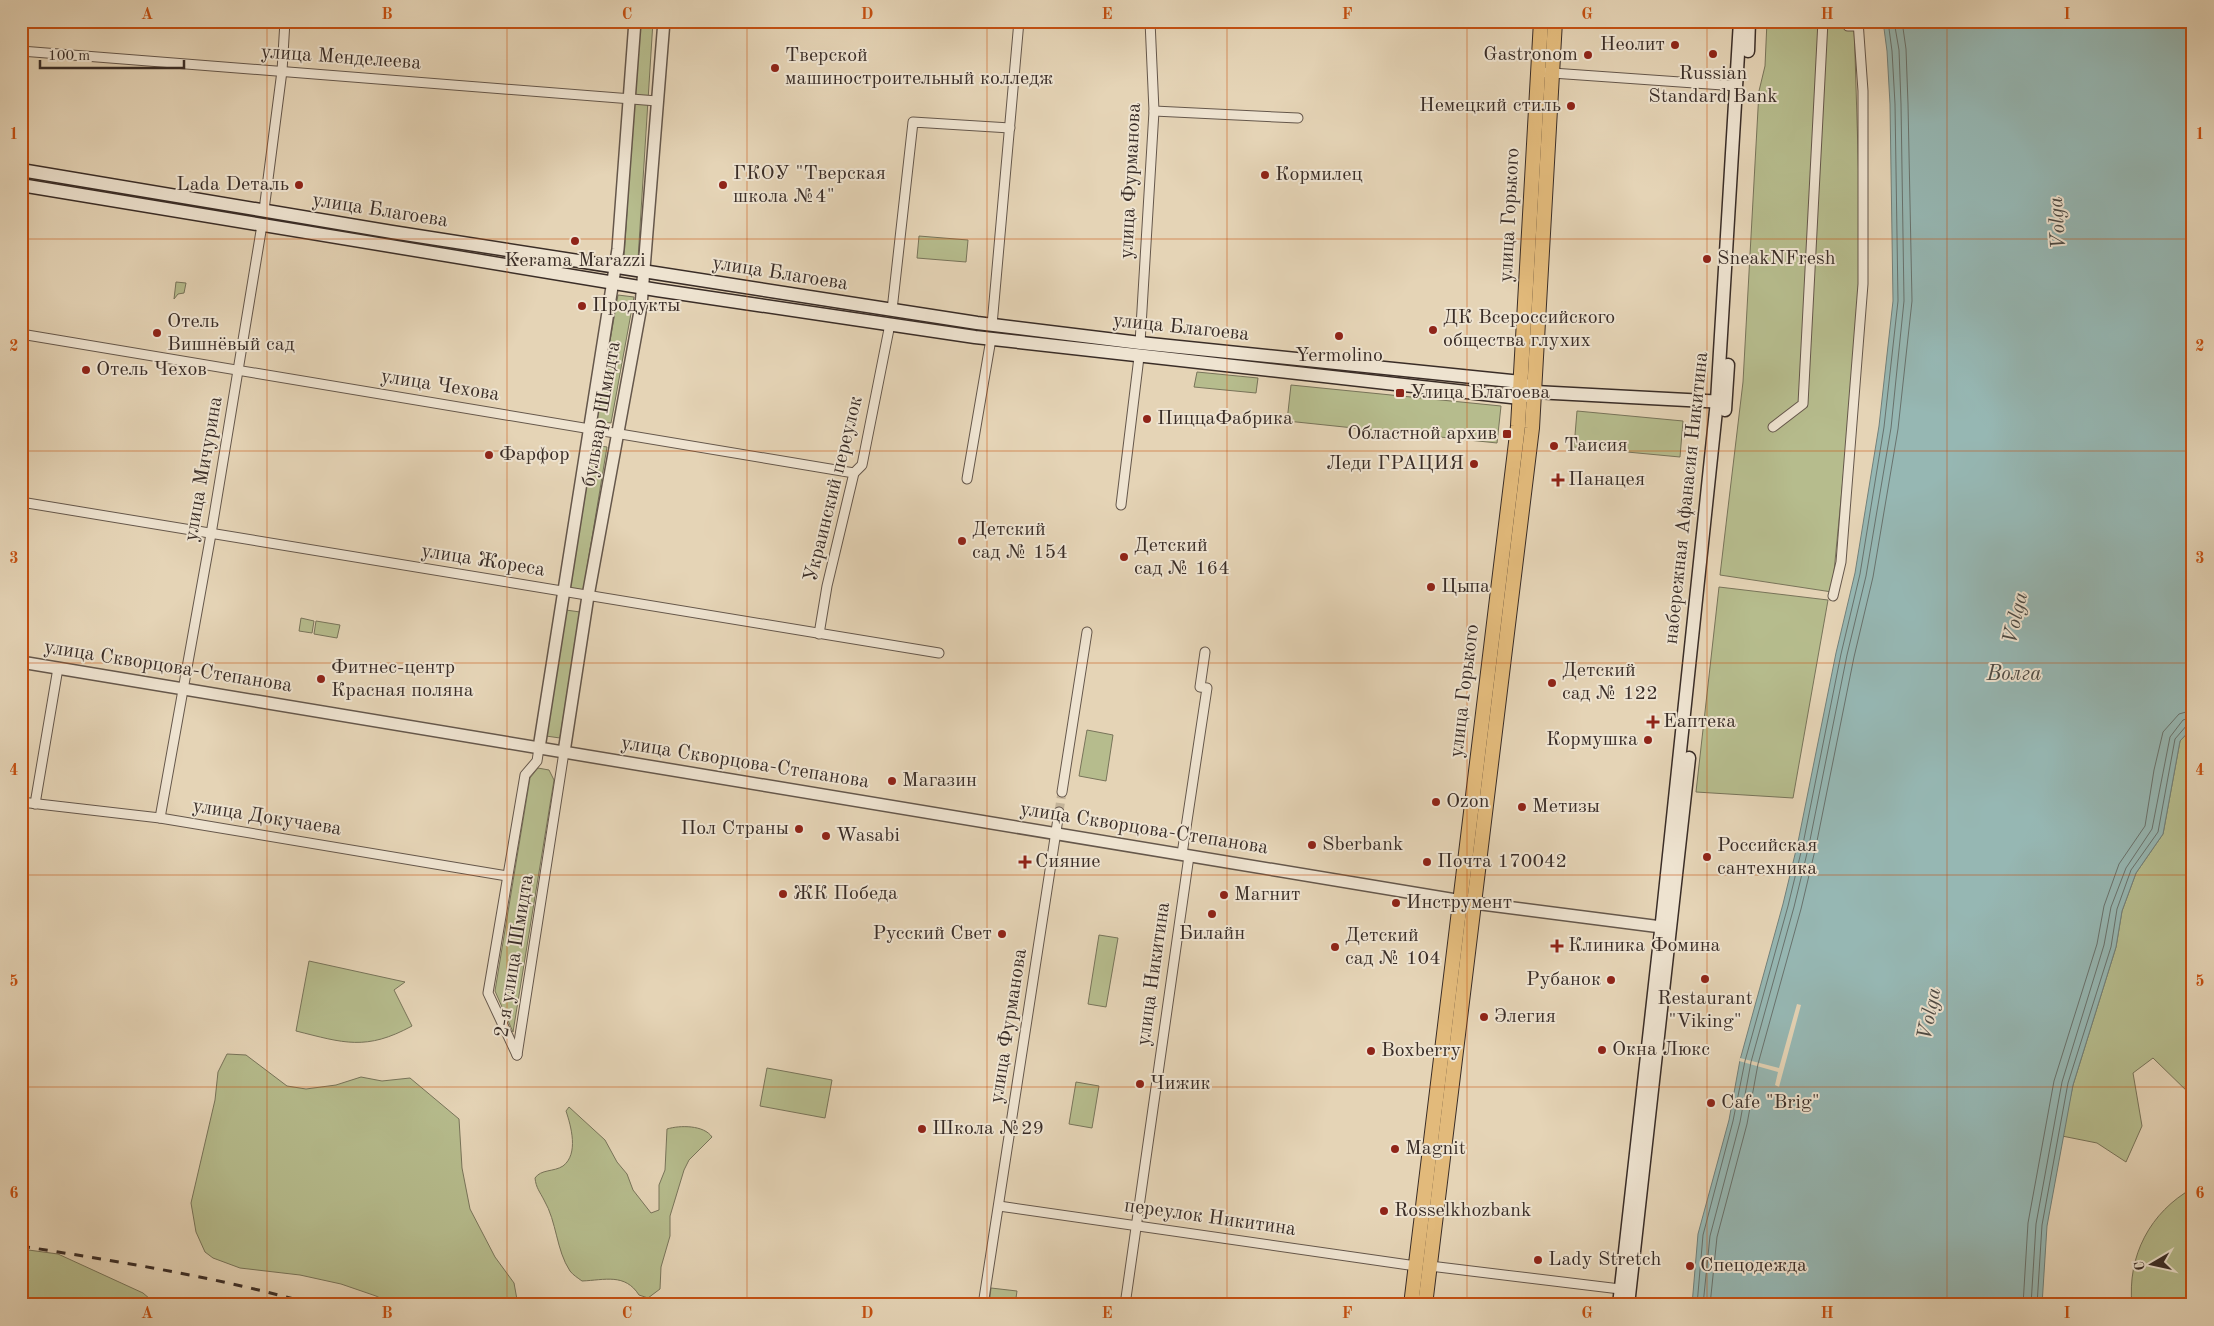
<svg xmlns="http://www.w3.org/2000/svg" width="2214" height="1326" font-family="'Old Standard TT',serif">
<style>
.green{fill:#b6bc8d;stroke:#78745a}
.water{fill:#96b7b3;stroke:#71807b}
.pier{fill:#e5d4b6}
.lines{fill:none;stroke-linecap:round;stroke-linejoin:round}
.shore{stroke:#68726d;stroke-width:1}
.minor-tunnel{stroke:#c3b399;stroke-width:9;stroke-dasharray:9 4.5;stroke-linecap:butt}
.minor-casing{stroke:#65574b;stroke-width:11}
.tertiary-casing{stroke:#65574b;stroke-width:14}
.secondary-casing{stroke:#3a2d27;stroke-width:15}
.primary-casing{stroke:#3a2d27;stroke-width:16}
.minor{stroke:#eee3d0;stroke-width:9}
.tertiary{stroke:#eee3d0;stroke-width:11}
.secondary{stroke:#eee3d0;stroke-width:12}
.primary{stroke:#e2ba7b;stroke-width:14}
.rail{stroke:#3a2d27;stroke-width:3;stroke-dasharray:9 9;stroke-linecap:butt}
.grid{fill:none;stroke:#c55011;stroke-width:1;stroke-opacity:0.55}
.poi-dot{fill:#8f2418;stroke:#eee3d0;stroke-width:2}
.labels{text-anchor:middle;dominant-baseline:central;stroke-width:4;stroke-linejoin:round;paint-order:stroke}
.poi-label{font-size:20px;fill:#3a2d27;stroke:#eee3d0;text-anchor:start}
.street-label{font-size:20px;fill:#3a2d27;stroke:#eee3d0}
.water-label{font-size:21px;font-style:italic;fill:#4c4943;stroke:#eee3d0}
.neatline{fill:none;stroke:#c55011;stroke-width:2}
.grid-label{font-size:16px;text-anchor:middle;font-weight:bold;fill:#c55011}
</style>
<rect width="100%" height="100%" fill="#e5d4b6"/>
<filter id="stains"><feTurbulence type="fractalNoise" baseFrequency=".004" numOctaves="4"/><feColorMatrix values="0 0 0 0 .2 0 0 0 0 .09 0 0 0 0 .02 0 0 0 .5 -.17"/></filter>
<radialGradient id="worn" r=".72"><stop offset=".6" stop-color="#630" stop-opacity="0"/><stop offset="1" stop-color="#630" stop-opacity=".3"/></radialGradient>
<!-- green -->
<g class="green">
<path d="M639 21H653L638 259 624 257Z"/>
<path d="M1767 21H1854L1862 284 1832 592 1720 575 1743 382 1759 91 1765 66Z"/>
<path d="M919 236 968 240 966 262 917 258Z"/>
<path d="M176 282 186 283 184 293 178 294 174 299Z"/>
<path d="M618 295 634 297 611 423 596 421Z"/>
<path d="M1197 372 1258 378 1256 393 1194 387Z"/>
<path d="M1291 385 1501 406 1497 443 1287 421Z"/>
<path d="M1577 411 1683 421 1680 457 1574 447Z"/>
<path d="M593 445 607 447 583 592 570 590Z"/>
<path d="M1719 587 1828 600 1793 798 1696 792Z"/>
<path d="M566 610 580 612 560 738 546 736Z"/>
<path d="M301 618 314 621 312 633 299 631Z"/>
<path d="M316 621 340 625 337 638 314 634Z"/>
<path d="M2193 727V924L2191 930H2193V1097L2153 1058 2133 1073 2142 1126 2126 1162 2097 1143 2062 1136 2073 1085 2116 947 2122 911 2136 873 2163 834 2180 741Z"/>
<path d="M1087 730 1113 735 1106 781 1079 776Z"/>
<path d="M538 768 549 770 554 780 513 1032 495 991 530 778Z"/>
<path d="M1099 935 1118 938 1106 1007 1088 1004Z"/>
<path d="M309 961 405 982 394 990 412 1026C366 1051 344 1043 296 1031Z"/>
<path d="M227 1054 246 1055 287 1086 306 1089 336 1085 361 1077 382 1081 410 1078 459 1119 462 1168 470 1209 495 1257 514 1283 518 1305H394L376 1296 341 1284 300 1275 240 1268 213 1258 205 1252 196 1232 191 1203 215 1100 218 1072Z"/>
<path d="M767 1068 832 1080 825 1118 760 1106Z"/>
<path d="M1076 1082 1099 1086 1092 1128 1069 1124Z"/>
<path d="M569 1107 605 1140 617 1162 627 1174 633 1190 651 1213 659 1210V1185L665 1170 667 1129C680 1125 704 1125 712 1137L689 1160 684 1170 670 1216V1236L661 1267 660 1289 648 1298 639 1295C625 1273 605 1280 582 1281 578 1278 573 1275 570 1271 556 1250 557 1222 544 1200 540 1192 536 1188 535 1178 541 1169 554 1172 563 1166 579 1154 571 1126 566 1111Z"/>
<path d="M2193 1188V1305H2132C2127 1256 2150 1212 2193 1188Z"/>
<path d="M21 1249 58 1254 143 1293 157 1305H21Z"/>
<path d="M991 1288 1017 1291 1015 1305H989Z"/>
</g>
<!-- water -->
<path class="water" d="M1883 21H2193V727L2180 741 2163 834 2136 873 2122 911 2116 947 2073 1085 2047 1226 2042 1305H1692L1698 1234 1729 1120 1740 1060 1783 904 1798 842 1836 653 1855 573 1879 426 1893 301 1890 104 1887 51Z"/>
<!-- pier -->
<path class="pier" d="M1797 1004 1801 1005 1779 1087 1775 1085 1778 1072 1739 1061 1740 1058 1779 1068Z"/>
<g class="lines">
<!-- shore -->
<g class="shore">
<path d="M1697 1305 1703 1235 1733 1121 1745 1061 1788 906 1803 844 1841 654 1860 574 1884 427 1898 301 1895 104 1892 51 1888 21"/>
<path d="M1703 1305 1710 1236 1740 1122 1751 1062 1794 907 1809 845 1847 655 1866 576 1891 428 1904 301 1901 104 1899 50 1894 21"/>
<path d="M1710 1305 1717 1237 1747 1124 1758 1064 1801 909 1816 846 1854 657 1873 577 1898 429 1912 301 1908 104 1906 49 1902 21"/>
<path d="M2023 1305 2028 1223 2054 1081 2097 944 2104 906 2119 864 2145 826 2154 770 2163 732 2179 714 2193 710"/>
<path d="M2031 1305 2036 1224 2062 1082 2104 945 2111 907 2126 868 2152 829 2170 737 2183 720 2193 717"/>
<path d="M2037 1305 2042 1225 2068 1083 2111 947 2117 909 2131 870 2158 832 2175 739 2187 725 2193 724"/>
</g>
<!-- minor-tunnel -->
<path class="minor-tunnel" d="M1059 812 1062 792"/>
<!-- minor casing -->
<g class="minor-casing">
<g id="minor">
<path d="M1848 26H1858"/>
<path d="M21 51 657 101"/>
<path d="M1538 72 1737 86"/>
<path d="M1154 111 1298 118"/>
<path d="M264 210 282 71 285 21"/>
<path d="M892 310 913 122 1010 128"/>
<path d="M992 325 1019 21"/>
<path d="M21 334 854 473"/>
<path d="M1140 343 1154 111 1150 21"/>
<path d="M1773 427 1803 404 1823 21"/>
<path d="M967 479 991 339"/>
<path d="M21 502 939 653"/>
<path d="M1121 505 1139 357"/>
<path d="M1833 596 1841 562 1863 284V91L1858 21"/>
<path d="M819 634 827 586 854 473 862 465 890 324"/>
<path d="M1062 792 1087 632"/>
<path d="M21 802 160 818 507 876"/>
<path d="M35 804 58 668"/>
<path d="M160 818 211 534 262 225"/>
<path d="M1182 854 1207 688 1200 687 1205 652"/>
<path d="M517 1055 488 993 525 775 537 761 539 748"/>
<path d="M517 1055 564 752"/>
<path d="M999 1206 1416 1266"/>
<path d="M1430 1266 1620 1289"/>
<path d="M983 1305 1059 812"/>
<path d="M1125 1305 1189 856"/>
</g>
</g>
<!-- tertiary casing -->
<g class="tertiary-casing">
<g id="tertiary">
<path d="M21 662 1474 903 1669 928"/>
<path d="M539 748 618 249 635 21"/>
<path d="M564 752 588 596 641 306 664 21"/>
</g>
</g>
<!-- secondary casing -->
<g class="secondary-casing">
<g id="secondary">
<path d="M1748 51 1749 21"/>
<path d="M21 170 392 232 977 323 1140 343 1521 382 1529 388"/>
<path d="M21 185 657 290 975 337 1520 398 1535 392 1725 402"/>
<path d="M1725 410 1728 365"/>
<path d="M1619 1305 1661 931 1717 401 1740 21"/>
<path d="M1628 1305 1689 758"/>
</g>
</g>
<!-- primary casing -->
<g class="primary-casing">
<g id="primary">
<path d="M1411 1305 1518 426 1541 21"/>
<path d="M1425 1305 1532 428 1555 21"/>
</g>
</g>
<!-- minor -->
<use href="#minor" class="minor"/>
<!-- tertiary -->
<use href="#tertiary" class="tertiary"/>
<!-- secondary -->
<use href="#secondary" class="secondary"/>
<!-- primary -->
<use href="#primary" class="primary"/>
<!-- rail -->
<path class="rail" d="M21 1246C120 1262 219 1277 315 1305"/>
</g>
<!-- grid -->
<path class="grid" d="M267 21V1305M507 21V1305M747 21V1305M987 21V1305M1227 21V1305M1467 21V1305M1707 21V1305M1947 21V1305M21 239H2193M21 451H2193M21 663H2193M21 875H2193M21 1087H2193"/>
<!-- markers -->
<g class="poi-dot">
<circle cx="1675" cy="45" r="5"/>
<circle cx="1713" cy="54" r="5"/>
<circle cx="1588" cy="55" r="5"/>
<circle cx="775" cy="68" r="5"/>
<circle cx="1571" cy="106" r="5"/>
<circle cx="1265" cy="175" r="5"/>
<circle cx="299" cy="185" r="5"/>
<circle cx="723" cy="185" r="5"/>
<circle cx="575" cy="241" r="5"/>
<circle cx="1707" cy="259" r="5"/>
<circle cx="582" cy="306" r="5"/>
<circle cx="1433" cy="330" r="5"/>
<circle cx="157" cy="333" r="5"/>
<circle cx="1339" cy="336" r="5"/>
<circle cx="86" cy="370" r="5"/>
<rect x="1395" y="388" width="10" height="10" rx="2.5"/>
<circle cx="1147" cy="419" r="5"/>
<rect x="1502" y="429" width="10" height="10" rx="2.5"/>
<circle cx="1554" cy="446" r="5"/>
<circle cx="489" cy="455" r="5"/>
<circle cx="1474" cy="464" r="5"/>
<path d="M1555.5 472.5h5v5h5v5h-5v5h-5v-5h-5v-5h5z"/>
<circle cx="962" cy="541" r="5"/>
<circle cx="1124" cy="557" r="5"/>
<circle cx="1431" cy="587" r="5"/>
<circle cx="321" cy="679" r="5"/>
<circle cx="1552" cy="683" r="5"/>
<path d="M1650.5 714.5h5v5h5v5h-5v5h-5v-5h-5v-5h5z"/>
<circle cx="1648" cy="740" r="5"/>
<circle cx="892" cy="781" r="5"/>
<circle cx="1436" cy="802" r="5"/>
<circle cx="1522" cy="807" r="5"/>
<circle cx="799" cy="829" r="5"/>
<circle cx="826" cy="836" r="5"/>
<circle cx="1312" cy="845" r="5"/>
<circle cx="1707" cy="857" r="5"/>
<path d="M1022.5 854.5h5v5h5v5h-5v5h-5v-5h-5v-5h5z"/>
<circle cx="1427" cy="862" r="5"/>
<circle cx="783" cy="894" r="5"/>
<circle cx="1224" cy="895" r="5"/>
<circle cx="1396" cy="903" r="5"/>
<circle cx="1212" cy="914" r="5"/>
<circle cx="1002" cy="934" r="5"/>
<path d="M1554.5 938.5h5v5h5v5h-5v5h-5v-5h-5v-5h5z"/>
<circle cx="1335" cy="947" r="5"/>
<circle cx="1705" cy="979" r="5"/>
<circle cx="1611" cy="980" r="5"/>
<circle cx="1484" cy="1017" r="5"/>
<circle cx="1602" cy="1050" r="5"/>
<circle cx="1371" cy="1051" r="5"/>
<circle cx="1140" cy="1084" r="5"/>
<circle cx="1711" cy="1103" r="5"/>
<circle cx="922" cy="1129" r="5"/>
<circle cx="1395" cy="1149" r="5"/>
<circle cx="1384" cy="1211" r="5"/>
<circle cx="1538" cy="1260" r="5"/>
<circle cx="1690" cy="1266" r="5"/>
</g>
<g class="labels">
<!-- poi labels -->
<g class="poi-label">
<text x="1665" y="45" text-anchor="end">Неолит</text>
<text x="1578" y="55" text-anchor="end">Gastronom</text>
<text x="785" y="56">Тверской<tspan x="785" dy="23">машиностроительный колледж</tspan></text>
<text x="1713" y="74" text-anchor="middle">Russian<tspan x="1713" dy="23">Standard Bank</tspan></text>
<text x="1561" y="106" text-anchor="end">Немецкий стиль</text>
<text x="733" y="174">ГКОУ "Тверская<tspan x="733" dy="23">школа №4"</tspan></text>
<text x="1275" y="175">Кормилец</text>
<text x="289" y="185" text-anchor="end">Lada Dеталь</text>
<text x="1717" y="259">SneakNFresh</text>
<text x="575" y="261" text-anchor="middle">Kerama Marazzi</text>
<text x="592" y="306">Продукты</text>
<text x="1443" y="318">ДК Всероссийского<tspan x="1443" dy="23">общества глухих</tspan></text>
<text x="167" y="322">Отель<tspan x="167" dy="23">Вишнёвый сад</tspan></text>
<text x="1339" y="356" text-anchor="middle">Yermolino</text>
<text x="96" y="370">Отель Чехов</text>
<text x="1410" y="393">Улица Благоева</text>
<text x="1157" y="419">ПиццаФабрика</text>
<text x="1497" y="434" text-anchor="end">Областной архив</text>
<text x="1564" y="446">Таисия</text>
<text x="499" y="455">Фарфор</text>
<text x="1464" y="464" text-anchor="end">Леди ГРАЦИЯ</text>
<text x="1568" y="480">Панацея</text>
<text x="972" y="530">Детский<tspan x="972" dy="23">сад № 154</tspan></text>
<text x="1134" y="546">Детский<tspan x="1134" dy="23">сад № 164</tspan></text>
<text x="1441" y="587">Цыпа</text>
<text x="331" y="668">Фитнес-центр<tspan x="331" dy="23">Красная поляна</tspan></text>
<text x="1562" y="671">Детский<tspan x="1562" dy="23">сад № 122</tspan></text>
<text x="1663" y="722">Еаптека</text>
<text x="1638" y="740" text-anchor="end">Кормушка</text>
<text x="902" y="781">Магазин</text>
<text x="1446" y="802">Ozon</text>
<text x="1532" y="807">Метизы</text>
<text x="789" y="829" text-anchor="end">Пол Страны</text>
<text x="836" y="836">Wasabi</text>
<text x="1322" y="845">Sberbank</text>
<text x="1717" y="846">Российская<tspan x="1717" dy="23">сантехника</tspan></text>
<text x="1035" y="862">Сияние</text>
<text x="1437" y="862">Почта 170042</text>
<text x="793" y="894">ЖК Победа</text>
<text x="1234" y="895">Магнит</text>
<text x="1406" y="903">Инструмент</text>
<text x="992" y="934" text-anchor="end">Русский Свет</text>
<text x="1212" y="934" text-anchor="middle">Билайн</text>
<text x="1345" y="936">Детский<tspan x="1345" dy="23">сад № 104</tspan></text>
<text x="1568" y="946">Клиника Фомина</text>
<text x="1601" y="980" text-anchor="end">Рубанок</text>
<text x="1705" y="999" text-anchor="middle">Restaurant<tspan x="1705" dy="23">"Viking"</tspan></text>
<text x="1494" y="1017">Элегия</text>
<text x="1612" y="1050">Окна Люкс</text>
<text x="1381" y="1051">Boxberry</text>
<text x="1150" y="1084">Чижик</text>
<text x="1721" y="1103">Cafe "Brig"</text>
<text x="932" y="1129">Школа №29</text>
<text x="1405" y="1149">Magnit</text>
<text x="1394" y="1211">Rosselkhozbank</text>
<text x="1548" y="1260">Lady Stretch</text>
<text x="1700" y="1266">Спецодежда</text>
</g>
<!-- street labels -->
<g class="street-label">
<text transform="translate(341 58) rotate(4)">улица Менделеева</text>
<text transform="translate(1131 181) rotate(-87)">улица Фурманова</text>
<text transform="translate(380 211) rotate(9)">улица Благоева</text>
<text transform="translate(1510 215) rotate(-87)">улица Горького</text>
<text transform="translate(780 274) rotate(9)">улица Благоева</text>
<text transform="translate(1181 328) rotate(6)">улица Благоева</text>
<text transform="translate(440 386) rotate(9)">улица Чехова</text>
<text transform="translate(602 414) rotate(-80)">бульвар Шмидта</text>
<text transform="translate(204 469) rotate(-80)">улица Мичурина</text>
<text transform="translate(834 489) rotate(-76)">Украинский переулок</text>
<text transform="translate(1687 498) rotate(-84)">набережная Афанасия Никитина</text>
<text transform="translate(483 561) rotate(9)">улица Жореса</text>
<text transform="translate(168 667) rotate(9)">улица Скворцова-Степанова</text>
<text transform="translate(1465 691) rotate(-83)">улица Горького</text>
<text transform="translate(745 763) rotate(9)">улица Скворцова-Степанова</text>
<text transform="translate(267 818) rotate(9)">улица Докучаева</text>
<text transform="translate(1144 829) rotate(9)">улица Скворцова-Степанова</text>
<text transform="translate(515 956) rotate(-81)">2-я улица Шмидта</text>
<text transform="translate(1154 974) rotate(-82)">улица Никитина</text>
<text transform="translate(1009 1026) rotate(-81)">улица Фурманова</text>
<text transform="translate(1210 1218) rotate(8)">переулок Никитина</text>
</g>
<!-- water labels -->
<g class="water-label">
<text transform="translate(2058 223) rotate(-94)">Volga</text>
<text transform="translate(2016 618) rotate(-77)">Volga</text>
<text x="2014" y="674">Волга</text>
<text transform="translate(1930 1014) rotate(-79)">Volga</text>
</g>
</g>
<!-- margin -->
<rect width="2214" height="1326" fill="none" stroke="#e5d4b6" stroke-width="55"/>
<!-- north arrow -->
<g transform="translate(2152 1264) rotate(261)" stroke="#eee3d0" stroke-width="4" paint-order="stroke">
<path d="M0-4L9 19L0 12L-9 19Z" fill="#3a2d27"/>
<text y="-8" font-size="14" font-weight="bold" text-anchor="middle" fill="#3a2d27">С</text>
</g>
<!-- scale -->
<path d="M40 60v8h144v-8" fill="none" stroke="#3a2d27" stroke-width="2.5"/>
<text x="48" y="60" font-size="15" fill="#3a2d27" stroke="#eee3d0" stroke-width="4" paint-order="stroke">100 m</text>
<rect x="28" y="28" width="2158" height="1270" class="neatline"/>
<g class="grid-label">
<text x="147" y="19">A</text>
<text x="387" y="19">B</text>
<text x="627" y="19">C</text>
<text x="867" y="19">D</text>
<text x="1107" y="19">E</text>
<text x="1347" y="19">F</text>
<text x="1587" y="19">G</text>
<text x="1827" y="19">H</text>
<text x="2067" y="19">I</text>
<text x="14" y="139">1</text>
<text x="2200" y="139">1</text>
<text x="14" y="351">2</text>
<text x="2200" y="351">2</text>
<text x="14" y="563">3</text>
<text x="2200" y="563">3</text>
<text x="14" y="775">4</text>
<text x="2200" y="775">4</text>
<text x="14" y="986">5</text>
<text x="2200" y="986">5</text>
<text x="14" y="1198">6</text>
<text x="2200" y="1198">6</text>
<text x="147" y="1318">A</text>
<text x="387" y="1318">B</text>
<text x="627" y="1318">C</text>
<text x="867" y="1318">D</text>
<text x="1107" y="1318">E</text>
<text x="1347" y="1318">F</text>
<text x="1587" y="1318">G</text>
<text x="1827" y="1318">H</text>
<text x="2067" y="1318">I</text>
</g>
<rect width="100%" height="100%" filter="url(#stains)"/>
<rect width="100%" height="100%" fill="url(#worn)"/>
</svg>
